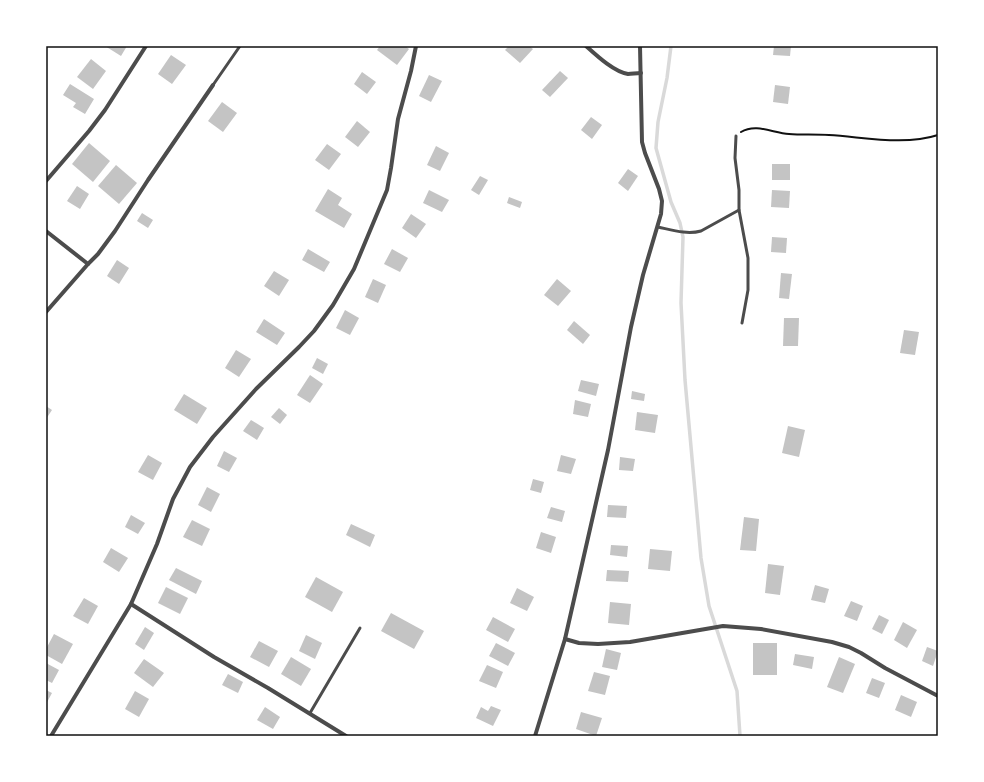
<svg xmlns="http://www.w3.org/2000/svg" width="984" height="782" font-family="'Noto Sans',sans-serif">
<style>
.lines{fill:none;stroke-linecap:round;stroke-linejoin:round}
.stream{stroke:#d9d9d9;stroke-width:3.5}
.building{fill:#c4c4c4}
.path{stroke:#111;stroke-width:2}
.service{stroke:#4c4c4c;stroke-width:3}
.minor{stroke:#4c4c4c;stroke-width:4}
.neatline{fill:none;stroke:#111;stroke-width:1.5}
</style>
<rect width="100%" height="100%" fill="#fff"/>
<g class="lines">
<!-- stream -->
<path class="stream" d="M671 46 667 78 658 122 656 148 671 202 680 223 683 237 681 303 685 380 701 558 709 606 737 691 740 736"/>
</g>
<!-- building -->
<g class="building">
<path d="M105 46H127L121 56Z"/>
<path d="M380 46H405L409 49 397 65 377 50Z"/>
<path d="M509 46H529L533 49 520 63 505 50Z"/>
<path d="M774 46H791L790 56 773 55Z"/>
<path d="M171 55 186 65 172 84 158 74Z"/>
<path d="M91 59 106 71 93 89 77 77Z"/>
<path d="M560 71 568 78 550 97 542 90Z"/>
<path d="M362 72 376 82 367 94 354 84Z"/>
<path d="M429 75 442 81 431 102 419 96Z"/>
<path d="M70 84 94 99 85 114 73 107 76 103 63 95Z"/>
<path d="M775 85 790 87 788 104 773 102Z"/>
<path d="M222 102 237 113 223 132 208 121Z"/>
<path d="M591 117 602 125 592 139 581 130Z"/>
<path d="M357 121 370 132 358 147 345 137Z"/>
<path d="M89 143 110 161 93 182 72 164Z"/>
<path d="M327 144 341 154 329 170 315 160Z"/>
<path d="M436 146 449 153 440 171 427 165Z"/>
<rect x="772" y="164" width="18" height="16"/>
<path d="M116 165 137 183 119 204 98 186Z"/>
<path d="M628 169 638 176 628 191 618 183Z"/>
<path d="M480 176 488 180 479 195 471 190Z"/>
<path d="M77 186 89 194 80 209 67 201Z"/>
<path d="M328 189 342 198 338 205 352 214 344 228 315 211Z"/>
<path d="M429 190 449 200 442 212 423 203Z"/>
<path d="M772 190 790 191 789 208 771 207Z"/>
<path d="M509 197 522 202 520 208 507 203Z"/>
<path d="M142 213 153 220 148 228 137 221Z"/>
<path d="M411 214 426 224 416 238 402 228Z"/>
<path d="M772 237 787 238 786 253 771 252Z"/>
<path d="M308 249 330 262 324 272 302 260Z"/>
<path d="M392 249 408 258 400 272 384 264Z"/>
<path d="M117 260 129 268 119 284 107 276Z"/>
<path d="M274 271 289 280 279 296 264 286Z"/>
<path d="M781 273 792 274 789 299 779 298Z"/>
<path d="M373 279 386 285 378 303 365 297Z"/>
<path d="M557 279 571 291 558 306 544 295Z"/>
<path d="M345 310 359 318 350 335 336 328Z"/>
<path d="M784 318H799L798 346H783Z"/>
<path d="M264 319 285 333 277 345 256 332Z"/>
<path d="M574 321 590 335 583 344 567 330Z"/>
<path d="M904 330 919 332 915 355 900 353Z"/>
<path d="M236 350 251 359 239 377 225 368Z"/>
<path d="M317 358 328 364 323 374 312 368Z"/>
<path d="M310 375 323 384 310 403 297 395Z"/>
<path d="M581 380 599 384 596 396 578 391Z"/>
<path d="M632 391 645 394 644 401 631 399Z"/>
<path d="M184 394 207 408 197 424 174 410Z"/>
<path d="M575 400 591 404 588 417 573 414Z"/>
<path d="M46 406 52 410 46 419Z"/>
<path d="M279 408 287 415 280 424 271 417Z"/>
<path d="M637 412 658 415 655 433 635 430Z"/>
<path d="M251 420 264 428 257 440 243 431Z"/>
<path d="M788 426 805 430 799 457 782 453Z"/>
<path d="M224 451 237 458 229 472 217 466Z"/>
<path d="M148 455 162 463 153 480 138 472Z"/>
<path d="M561 455 576 459 571 474 557 471Z"/>
<path d="M620 457 635 459 633 471 619 470Z"/>
<path d="M533 479 544 482 541 493 530 490Z"/>
<path d="M207 487 220 494 211 512 198 505Z"/>
<path d="M608 505 627 506 626 518 607 517Z"/>
<path d="M551 507 565 511 562 522 547 518Z"/>
<path d="M131 515 145 523 138 534 125 527Z"/>
<path d="M744 517 759 519 756 551 740 550Z"/>
<path d="M192 520 210 529 202 546 183 537Z"/>
<path d="M351 524 375 535 370 547 346 535Z"/>
<path d="M541 532 556 537 551 553 536 548Z"/>
<path d="M611 545 628 546 627 557 610 555Z"/>
<path d="M111 548 128 558 119 572 103 562Z"/>
<path d="M650 549 672 551 670 571 648 569Z"/>
<path d="M768 564 784 566 780 595 765 593Z"/>
<path d="M176 568 202 581 196 594 169 580Z"/>
<path d="M607 570 629 571 628 582 606 581Z"/>
<path d="M316 577 343 592 332 612 305 597Z"/>
<path d="M815 585 829 589 825 603 811 600Z"/>
<path d="M166 587 188 598 180 614 158 603Z"/>
<path d="M517 588 534 597 527 611 510 603Z"/>
<path d="M84 598 98 606 88 624 73 616Z"/>
<path d="M851 601 863 606 857 621 844 616Z"/>
<path d="M610 602 631 604 629 625 608 623Z"/>
<path d="M391 613 424 631 414 649 381 631Z"/>
<path d="M879 615 889 620 882 634 872 629Z"/>
<path d="M493 617 515 629 508 642 486 630Z"/>
<path d="M903 622 917 630 907 648 894 640Z"/>
<path d="M145 627 154 633 144 650 135 644Z"/>
<path d="M54 634 73 644 62 664 46 655V649Z"/>
<path d="M306 635 322 643 315 659 299 651Z"/>
<path d="M259 641 278 651 269 667 250 657Z"/>
<path d="M496 643 515 653 508 666 489 656Z"/>
<rect x="753" y="643" width="24" height="32"/>
<path d="M927 647 938 651 933 666 922 661Z"/>
<path d="M606 649 621 653 617 670 602 667Z"/>
<path d="M795 654 814 657 812 669 793 665Z"/>
<path d="M291 657 311 669 301 686 281 674Z"/>
<path d="M839 657 855 664 843 693 827 687Z"/>
<path d="M144 659 164 673 153 687 134 673Z"/>
<path d="M46 663 59 670 52 683 46 680Z"/>
<path d="M487 665 503 672 496 688 479 681Z"/>
<path d="M594 672 610 676 605 695 588 691Z"/>
<path d="M228 674 243 682 238 693 222 685Z"/>
<path d="M872 678 885 683 879 698 866 693Z"/>
<path d="M46 690 52 693 46 704Z"/>
<path d="M135 691 149 699 139 717 125 709Z"/>
<path d="M901 695 917 702 911 717 895 710Z"/>
<path d="M491 706 501 710 493 726 476 718 481 707 488 711Z"/>
<path d="M265 707 280 717 273 729 257 720Z"/>
<path d="M581 712 602 718 596 736 576 729Z"/>
</g>
<g class="lines">
<!-- path -->
<path class="path" d="M741 132C756 123 773 133 789 134 802 135 815 134 829 135 864 137 904 146 938 135"/>
<!-- service -->
<g class="service">
<path d="M213 85 240 46"/>
<path d="M736 136 735 158 739 190V210L748 258V290L742 323"/>
<path d="M658 227C672 230 687 235 701 231L739 210"/>
<path d="M310 713 360 628"/>
</g>
<!-- minor -->
<g class="minor">
<path d="M586 46C596 55 614 72 628 74 632 74 636 73 641 73"/>
<path d="M46 181 89 131 105 110 146 46"/>
<path d="M46 231 88 264"/>
<path d="M46 312 88 264 98 254 115 231 148 180 213 85"/>
<path d="M131 604 214 657 268 688 346 736"/>
<path d="M565 639 579 643 598 644 630 642 723 626 761 629 832 642 849 647 861 653 885 668 938 696"/>
<path d="M51 736 131 604 157 544 173 499 190 467 213 437 256 389 299 347 314 331 333 305 354 269 387 190 391 168 398 119 411 71 416 46"/>
<path d="M535 736 565 639 608 450 631 327 643 275 661 214 662 201 659 189 645 153 642 142 640 46"/>
</g>
</g>
<!-- border -->
<rect width="984" height="782" fill="none" stroke="#ffffff" stroke-width="94"/>
<rect x="47" y="47" width="890" height="688" class="neatline"/>
</svg>
